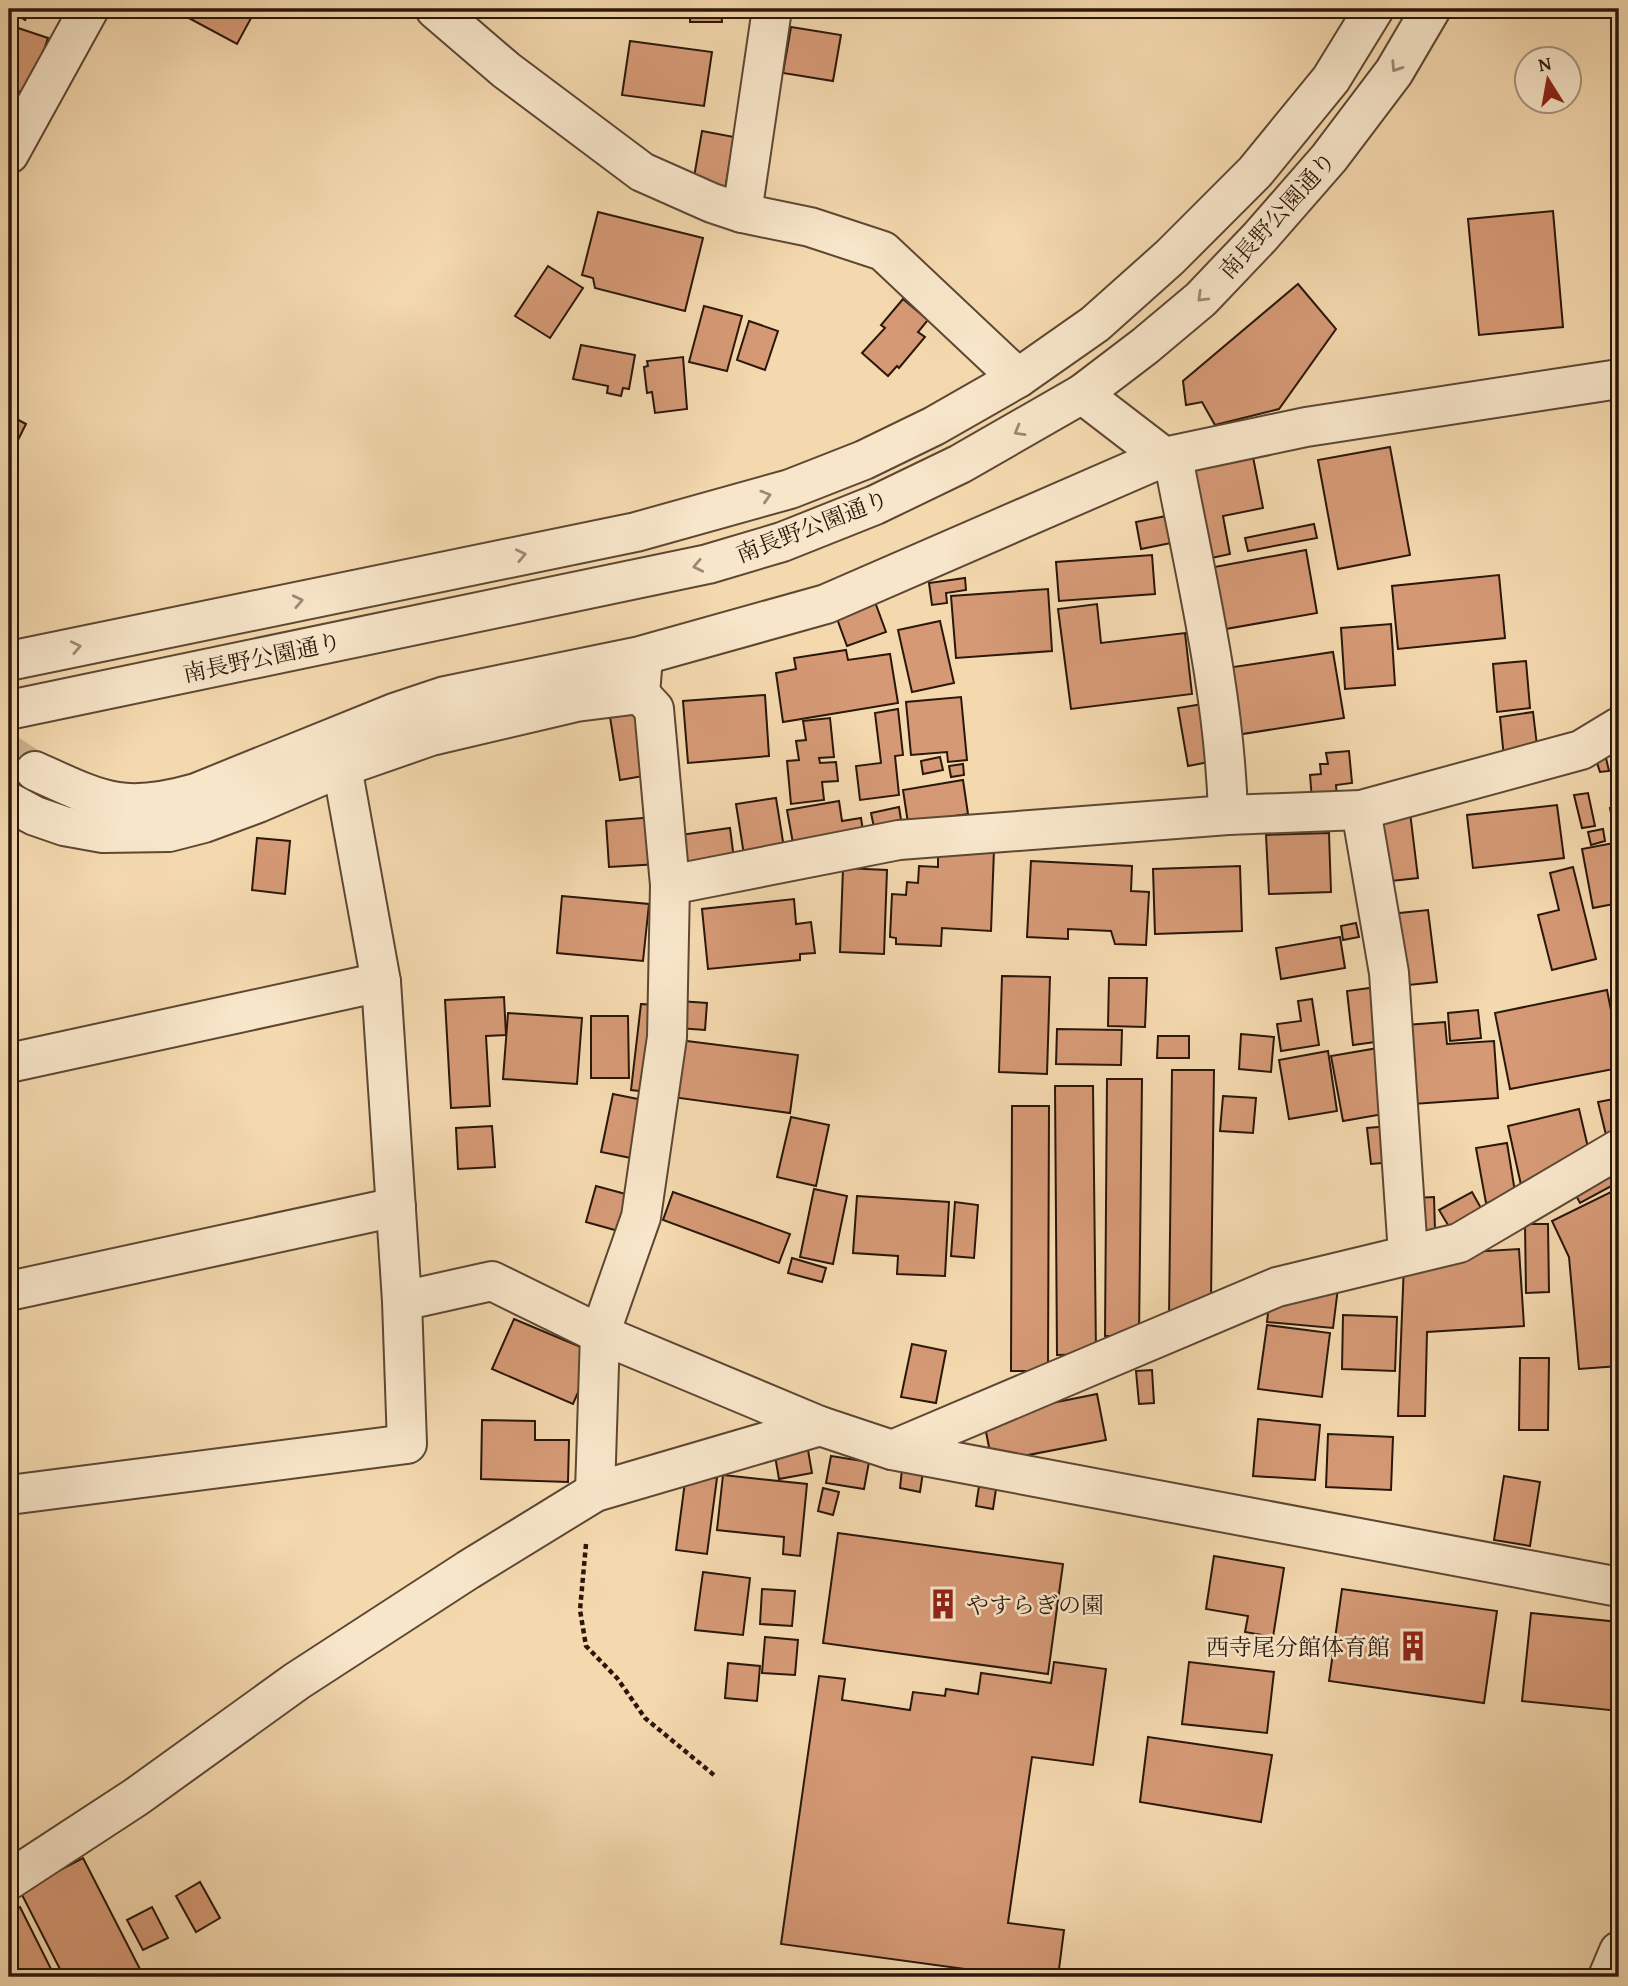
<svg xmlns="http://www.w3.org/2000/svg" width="1628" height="1986" font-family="'Gentium Book Plus','Noto Serif JP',serif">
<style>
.building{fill:#d59975;stroke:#2b170a;stroke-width:2}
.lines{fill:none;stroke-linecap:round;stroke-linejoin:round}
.minor-tunnel{stroke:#ccb18d;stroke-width:38;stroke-dasharray:38 19;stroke-linecap:butt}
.minor-casing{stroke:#5d4733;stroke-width:42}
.tertiary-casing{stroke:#5d4733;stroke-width:42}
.path{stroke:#2b170a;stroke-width:4.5;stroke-dasharray:5 3.5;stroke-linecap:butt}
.minor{stroke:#f8e6ca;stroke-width:38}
.tertiary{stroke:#f8e6ca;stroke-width:38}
.oneway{stroke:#9c8974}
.labels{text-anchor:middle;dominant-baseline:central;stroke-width:5;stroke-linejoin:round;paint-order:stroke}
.street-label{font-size:23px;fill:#2b170a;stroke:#f8e6ca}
.poi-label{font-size:23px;fill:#2b170a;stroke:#f8e6ca;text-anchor:start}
</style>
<rect width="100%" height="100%" fill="#f4d8ae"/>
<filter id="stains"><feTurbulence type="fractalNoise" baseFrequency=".00286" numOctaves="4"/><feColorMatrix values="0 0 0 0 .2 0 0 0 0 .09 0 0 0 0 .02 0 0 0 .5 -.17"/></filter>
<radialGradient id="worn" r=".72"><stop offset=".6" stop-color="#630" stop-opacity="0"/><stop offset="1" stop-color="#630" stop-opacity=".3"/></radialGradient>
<!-- building -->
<g class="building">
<path d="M9 9H32L25 20Z"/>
<path d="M172 9H256L237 44Z"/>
<path d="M690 9H721L722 22H690Z"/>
<path d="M9 25 48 38 29 95 9 88Z"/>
<path d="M791 27 841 35 833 81 783 73Z"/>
<path d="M630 41 712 52 704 106 622 95Z"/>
<path d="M702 131 734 137 725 189 693 183Z"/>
<path d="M1553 211 1563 327 1479 335 1468 219Z"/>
<path d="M598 212 703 238 685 311 595 288 593 278 582 275Z"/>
<path d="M548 266 583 288 550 338 515 316Z"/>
<path d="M1298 284 1336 329 1279 409 1215 425 1202 402 1186 405 1183 381Z"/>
<path d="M903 299 928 320 918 332 925 337 899 368 897 366 888 376 862 353 885 328 881 325Z"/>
<path d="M704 306 742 316 727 371 689 362Z"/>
<path d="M749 321 778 331 765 370 737 360Z"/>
<path d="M581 345 635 355 629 389 623 388 621 396 607 393 608 386 573 379Z"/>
<path d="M683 357 687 409 655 413 652 392 647 393 644 367 648 366 647 361Z"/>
<path d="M9 415 26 424 9 458Z"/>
<path d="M1390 447 1410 555 1338 569 1318 460Z"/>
<path d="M1253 457 1263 508 1223 516 1230 554 1202 560 1184 471Z"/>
<path d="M1171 515 1176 542 1141 549 1136 522Z"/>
<path d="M1314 524 1317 538 1248 551 1245 538Z"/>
<path d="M1306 550 1317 613 1220 630 1209 568Z"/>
<path d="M1152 555 1155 594 1059 601 1056 562Z"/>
<path d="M1499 575 1505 638 1398 649 1392 586Z"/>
<path d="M965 578 966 590 946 593 947 603 932 605 929 583Z"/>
<path d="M1048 589 1052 651 956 658 951 596Z"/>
<path d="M875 602 886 632 847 646 836 616Z"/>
<path d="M1097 604 1101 643 1185 633 1192 694 1071 709 1058 609Z"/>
<path d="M940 621 954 683 912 692 898 630Z"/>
<path d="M1391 624 1395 685 1345 689 1341 628Z"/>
<path d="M846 650 848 660 890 654 898 703 783 722 776 673 796 669 794 658Z"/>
<path d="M1333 652 1344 718 1230 736 1220 669Z"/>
<path d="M1526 661 1530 708 1497 712 1493 664Z"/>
<path d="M765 695 769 756 688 763 683 701Z"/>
<path d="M961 697 967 760 948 762 947 752 911 755 906 702Z"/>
<path d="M1209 703 1219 760 1188 766 1178 708Z"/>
<path d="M898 709 903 755 895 756 899 795 860 800 856 766 881 763 875 713Z"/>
<path d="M1533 712 1538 754 1504 758 1500 717Z"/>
<path d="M640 713 649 775 620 780 610 717Z"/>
<path d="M830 718 834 757 819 758 820 763 836 762 838 781 822 782 824 800 791 804 787 761 799 760 796 741 806 740 803 721Z"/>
<path d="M1349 751 1352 783 1336 785 1337 798 1312 800 1310 775 1321 774 1320 764H1328L1326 753Z"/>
<path d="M940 757 943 770 923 774 921 761Z"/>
<path d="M1606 758 1609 771 1600 772 1596 760Z"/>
<path d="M963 764 964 775 951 777 949 766Z"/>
<path d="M963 780 968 814 908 823 903 790Z"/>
<path d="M1588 793 1595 826 1582 828 1574 795Z"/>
<path d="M776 798 784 848 744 855 736 804Z"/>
<path d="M839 801 842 821 861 818 864 837 794 849 787 810Z"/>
<path d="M1557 805 1564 858 1473 868 1467 815Z"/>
<path d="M1618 806 1619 822 1613 823 1610 808Z"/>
<path d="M899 807 902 826 875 832 871 813Z"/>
<path d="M1410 812 1418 878 1382 882 1374 817Z"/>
<path d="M655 817 659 864 609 867 606 821Z"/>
<path d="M730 828 734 859 677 866 673 836Z"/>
<path d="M1603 829 1605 841 1591 845 1588 832Z"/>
<path d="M1329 833 1331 892 1269 894 1266 835Z"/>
<path d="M257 838 290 841 285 894 252 890Z"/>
<path d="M1619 842V903L1593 908 1582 849Z"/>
<path d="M938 847 994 849 991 931 942 928 941 946 896 944V938L890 937 892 894 906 895 907 882 918 883 919 866 938 867Z"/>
<path d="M1031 861 1132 866 1131 891 1149 892 1146 945 1115 944 1111 931 1068 929V939L1027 937Z"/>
<path d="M1240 866 1242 931 1155 934 1153 869Z"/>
<path d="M1573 867 1596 959 1552 970 1538 915 1559 910 1550 873Z"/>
<path d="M843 868 887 870 884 954 840 952Z"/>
<path d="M562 896 649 904 643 961 557 953Z"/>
<path d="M794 899 796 924 811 922 815 953 800 954V960L708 969 702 909Z"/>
<path d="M1428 910 1437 982 1399 986 1390 914Z"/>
<path d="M1356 923 1359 937 1343 940 1341 926Z"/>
<path d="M1340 937 1345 968 1281 979 1276 948Z"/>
<path d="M1002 976 1050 977 1047 1074 999 1072Z"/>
<path d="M1109 978H1147L1145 1027 1108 1026Z"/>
<path d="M1377 987 1383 1041 1353 1045 1347 991Z"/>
<path d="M1607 990 1619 1051V1068L1510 1089 1495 1013Z"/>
<path d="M504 997 506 1035 486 1036 490 1106 451 1108 445 1000Z"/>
<path d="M1312 999 1319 1045 1281 1051 1277 1024 1301 1021 1298 1001Z"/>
<path d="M679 1001 707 1003 705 1030 678 1028Z"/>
<path d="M641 1004 657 1005 648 1092 631 1090Z"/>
<path d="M1478 1010 1481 1038 1450 1041 1448 1013Z"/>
<path d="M508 1013 582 1018 577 1084 503 1079Z"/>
<path d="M591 1016H628L629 1078H591Z"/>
<path d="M1445 1022 1447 1044 1494 1041 1498 1098 1413 1104 1406 1025Z"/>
<path d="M1057 1029 1122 1030 1121 1065 1056 1064Z"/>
<path d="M1241 1034 1274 1037 1271 1072 1239 1069Z"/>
<path d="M1158 1036H1189V1058H1157Z"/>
<path d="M679 1040 798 1055 790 1113 672 1097Z"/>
<path d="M1378 1048 1389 1113 1343 1121 1331 1056Z"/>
<path d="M1328 1051 1337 1111 1289 1119 1279 1060Z"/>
<path d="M1172 1070H1214L1211 1299 1169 1317Z"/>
<path d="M1107 1079H1142L1139 1336H1105Z"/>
<path d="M1055 1086H1093L1096 1354 1057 1355Z"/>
<path d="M613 1094 648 1101 636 1159 601 1152Z"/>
<path d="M1223 1096 1256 1098 1253 1133 1220 1131Z"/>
<path d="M1619 1098V1137L1607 1139 1598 1102Z"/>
<path d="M1012 1106H1049L1048 1371H1011Z"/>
<path d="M1579 1109 1590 1156 1521 1185 1508 1126Z"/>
<path d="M791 1117 829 1125 816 1186 777 1177Z"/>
<path d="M492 1126 495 1167 458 1169 456 1128Z"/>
<path d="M1390 1126 1394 1162 1371 1164 1367 1128Z"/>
<path d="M1507 1143 1516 1198 1486 1203 1476 1148Z"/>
<path d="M1619 1163V1182L1580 1203 1572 1188Z"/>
<path d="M596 1186 633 1196 622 1232 586 1222Z"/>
<path d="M1619 1188V1366L1579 1369 1569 1257 1552 1221Z"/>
<path d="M814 1189 847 1196 833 1264 800 1257Z"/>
<path d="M673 1192 790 1234 779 1263 663 1220Z"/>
<path d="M1472 1192 1486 1217 1454 1235 1439 1210Z"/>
<path d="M857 1196 949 1202 945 1276 897 1274 898 1256 853 1253Z"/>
<path d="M1434 1197 1435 1230 1414 1231 1413 1198Z"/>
<path d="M955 1202 978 1205 974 1258 951 1256Z"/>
<path d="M1525 1224H1548L1549 1292 1526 1293Z"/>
<path d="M1519 1249 1524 1326 1427 1332 1425 1416H1398L1404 1263 1453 1253Z"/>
<path d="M792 1258 826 1268 822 1282 788 1273Z"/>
<path d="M1338 1288 1333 1328 1267 1322 1269 1304Z"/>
<path d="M1343 1315 1397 1317 1395 1371 1342 1369Z"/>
<path d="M514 1319 595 1353 573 1404 492 1369Z"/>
<path d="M1267 1325 1330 1333 1322 1397 1258 1389Z"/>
<path d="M912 1344 946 1351 936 1403 901 1397Z"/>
<path d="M1520 1358H1549L1548 1430H1519Z"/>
<path d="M1152 1370 1154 1403 1139 1404 1136 1371Z"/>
<path d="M1097 1394 1106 1440 992 1462 983 1417Z"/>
<path d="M1258 1419 1320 1425 1315 1480 1253 1476Z"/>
<path d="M482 1420 535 1421V1440H569L568 1482 481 1479Z"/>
<path d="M1328 1434 1393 1437 1391 1490 1326 1487Z"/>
<path d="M808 1450 812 1473 779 1479 775 1456Z"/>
<path d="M831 1456 869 1462 864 1489 826 1483Z"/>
<path d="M902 1469 923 1472 920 1492 900 1488Z"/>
<path d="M686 1474 717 1478 707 1554 676 1550Z"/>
<path d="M723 1475 807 1484 800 1556 783 1554 784 1537 717 1530Z"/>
<path d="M1504 1476 1540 1482 1530 1546 1494 1540Z"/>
<path d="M979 1486 996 1489 993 1509 976 1506Z"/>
<path d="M823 1488 839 1492 833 1515 818 1511Z"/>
<path d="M838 1533 1063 1564 1048 1674 823 1643Z"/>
<path d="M1214 1556 1284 1568 1273 1637 1245 1632 1248 1616 1206 1609Z"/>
<path d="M703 1572 750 1578 743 1635 695 1630Z"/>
<path d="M762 1589 795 1591 792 1626 760 1624Z"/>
<path d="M1342 1589 1497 1611 1484 1703 1329 1681Z"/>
<path d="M1531 1613 1619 1622V1711L1522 1701Z"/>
<path d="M765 1637 798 1640 795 1675 762 1673Z"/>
<path d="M1054 1662 1106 1669 1093 1765 1032 1757 1008 1923 1064 1930 1058 1977H1024L781 1944 819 1676 845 1679 842 1700 910 1710 913 1692 945 1696 946 1689 978 1694 981 1673 1051 1683Z"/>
<path d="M1189 1662 1274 1672 1267 1733 1182 1724Z"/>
<path d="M728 1663 760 1666 757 1701 725 1698Z"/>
<path d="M1148 1737 1272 1755 1261 1822 1140 1802Z"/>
<path d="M83 1858 144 1977H64L20 1891Z"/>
<path d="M200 1882 220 1918 196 1932 176 1896Z"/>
<path d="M20 1907 55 1977H20L9 1955V1913Z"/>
<path d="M152 1907 168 1938 143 1950 127 1920Z"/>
</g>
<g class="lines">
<!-- minor-tunnel -->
<path class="minor-tunnel" d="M9 754 35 771"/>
<!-- minor casing -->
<g class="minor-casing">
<g id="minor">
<path d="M435 9 506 70 642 172 712 203 742 213 810 227 883 251 1018 378"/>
<path d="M9 154 89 9"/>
<path d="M742 213 772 9"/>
<path d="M1082 394 1164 457 1306 427 1619 379"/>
<path d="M35 771C101 801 122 814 196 793L394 713 445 696 640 656 826 604 1164 457 1176 473C1198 586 1225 700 1228 815"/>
<path d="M9 802 35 816 64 826 103 833 169 832 204 823 258 803 342 767 431 736 576 702 640 694 642 669"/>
<path d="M1361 810 1389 973 1408 1254"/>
<path d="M670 885 899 840 1228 815 1361 810 1581 750 1619 727"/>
<path d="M9 1063 381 982"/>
<path d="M9 1291 396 1207"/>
<path d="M402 1301 492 1281 600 1334 820 1426"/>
<path d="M892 1450 1277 1287 1459 1243 1619 1149"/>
<path d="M595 1492 600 1334 641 1217 667 1037 670 885 654 709 640 694"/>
<path d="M9 1495 407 1444 402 1301 381 982 342 767"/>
<path d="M9 1880 136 1797 297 1681 468 1570 595 1492 820 1426 892 1450 1619 1587"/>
</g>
</g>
<!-- tertiary casing -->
<g class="tertiary-casing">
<g id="tertiary">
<path d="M9 661 636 532 790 489 864 460 934 426 1018 378 1095 324 1170 257 1255 172 1331 79 1374 9"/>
<path d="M9 710 708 564 782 542 875 505 960 464 1082 394 1145 346 1201 299 1260 237 1329 158 1394 72 1431 9"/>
<path d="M1608 1977 1619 1951"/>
</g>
</g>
<!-- path -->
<path class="path" d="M586 1544 580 1610 586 1646 617 1678 645 1718 714 1775"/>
<!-- minor -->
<use href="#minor" class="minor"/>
<!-- tertiary -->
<use href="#tertiary" class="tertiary"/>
</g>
<!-- one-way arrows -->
<defs><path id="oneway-chevron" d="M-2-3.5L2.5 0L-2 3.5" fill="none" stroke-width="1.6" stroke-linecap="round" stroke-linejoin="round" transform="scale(1.75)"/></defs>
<g class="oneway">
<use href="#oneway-chevron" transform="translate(1396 67) rotate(123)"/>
<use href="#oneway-chevron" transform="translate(1202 297) rotate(136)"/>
<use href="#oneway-chevron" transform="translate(1019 431) rotate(150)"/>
<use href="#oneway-chevron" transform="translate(766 496) rotate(-17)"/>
<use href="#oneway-chevron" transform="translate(521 555) rotate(-12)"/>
<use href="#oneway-chevron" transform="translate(698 566) rotate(168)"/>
<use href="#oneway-chevron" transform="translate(298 601) rotate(-12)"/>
<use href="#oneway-chevron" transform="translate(76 647) rotate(-12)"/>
</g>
<!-- icons -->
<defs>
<g id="building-bare" transform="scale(2.415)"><path d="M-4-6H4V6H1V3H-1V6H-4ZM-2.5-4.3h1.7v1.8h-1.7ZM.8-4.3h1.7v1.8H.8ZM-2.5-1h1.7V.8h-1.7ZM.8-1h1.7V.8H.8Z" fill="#8f2418" stroke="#f8e6ca" stroke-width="2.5" paint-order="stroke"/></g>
</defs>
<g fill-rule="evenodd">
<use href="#building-bare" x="943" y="1604"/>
<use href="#building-bare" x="1413" y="1646"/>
</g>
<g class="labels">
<!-- street labels -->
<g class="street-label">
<text transform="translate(1277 215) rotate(-48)">南長野公園通り</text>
<text transform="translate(812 526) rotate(-21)">南長野公園通り</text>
<text transform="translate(262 657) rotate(-12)">南長野公園通り</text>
</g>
<!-- poi labels -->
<g class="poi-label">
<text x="966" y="1604">やすらぎの園</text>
<text x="1390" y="1646" text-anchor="end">西寺尾分館体育館</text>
</g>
</g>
<!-- margin -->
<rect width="1628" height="1986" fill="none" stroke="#f4d8ae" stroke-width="35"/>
<rect x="10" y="10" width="1607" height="1965" fill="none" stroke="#2b170a" stroke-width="3.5"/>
<rect x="18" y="18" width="1593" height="1951" fill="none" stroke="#2b170a" stroke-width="2"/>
<!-- north arrow -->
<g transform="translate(1548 80) rotate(349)"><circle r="33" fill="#f8e6ca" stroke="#a6937d" stroke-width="2"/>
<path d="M0-5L12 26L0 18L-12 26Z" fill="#8f2418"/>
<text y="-10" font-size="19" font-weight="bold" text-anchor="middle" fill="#2b170a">N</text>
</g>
<rect width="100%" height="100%" filter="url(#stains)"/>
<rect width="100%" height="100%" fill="url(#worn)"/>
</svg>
